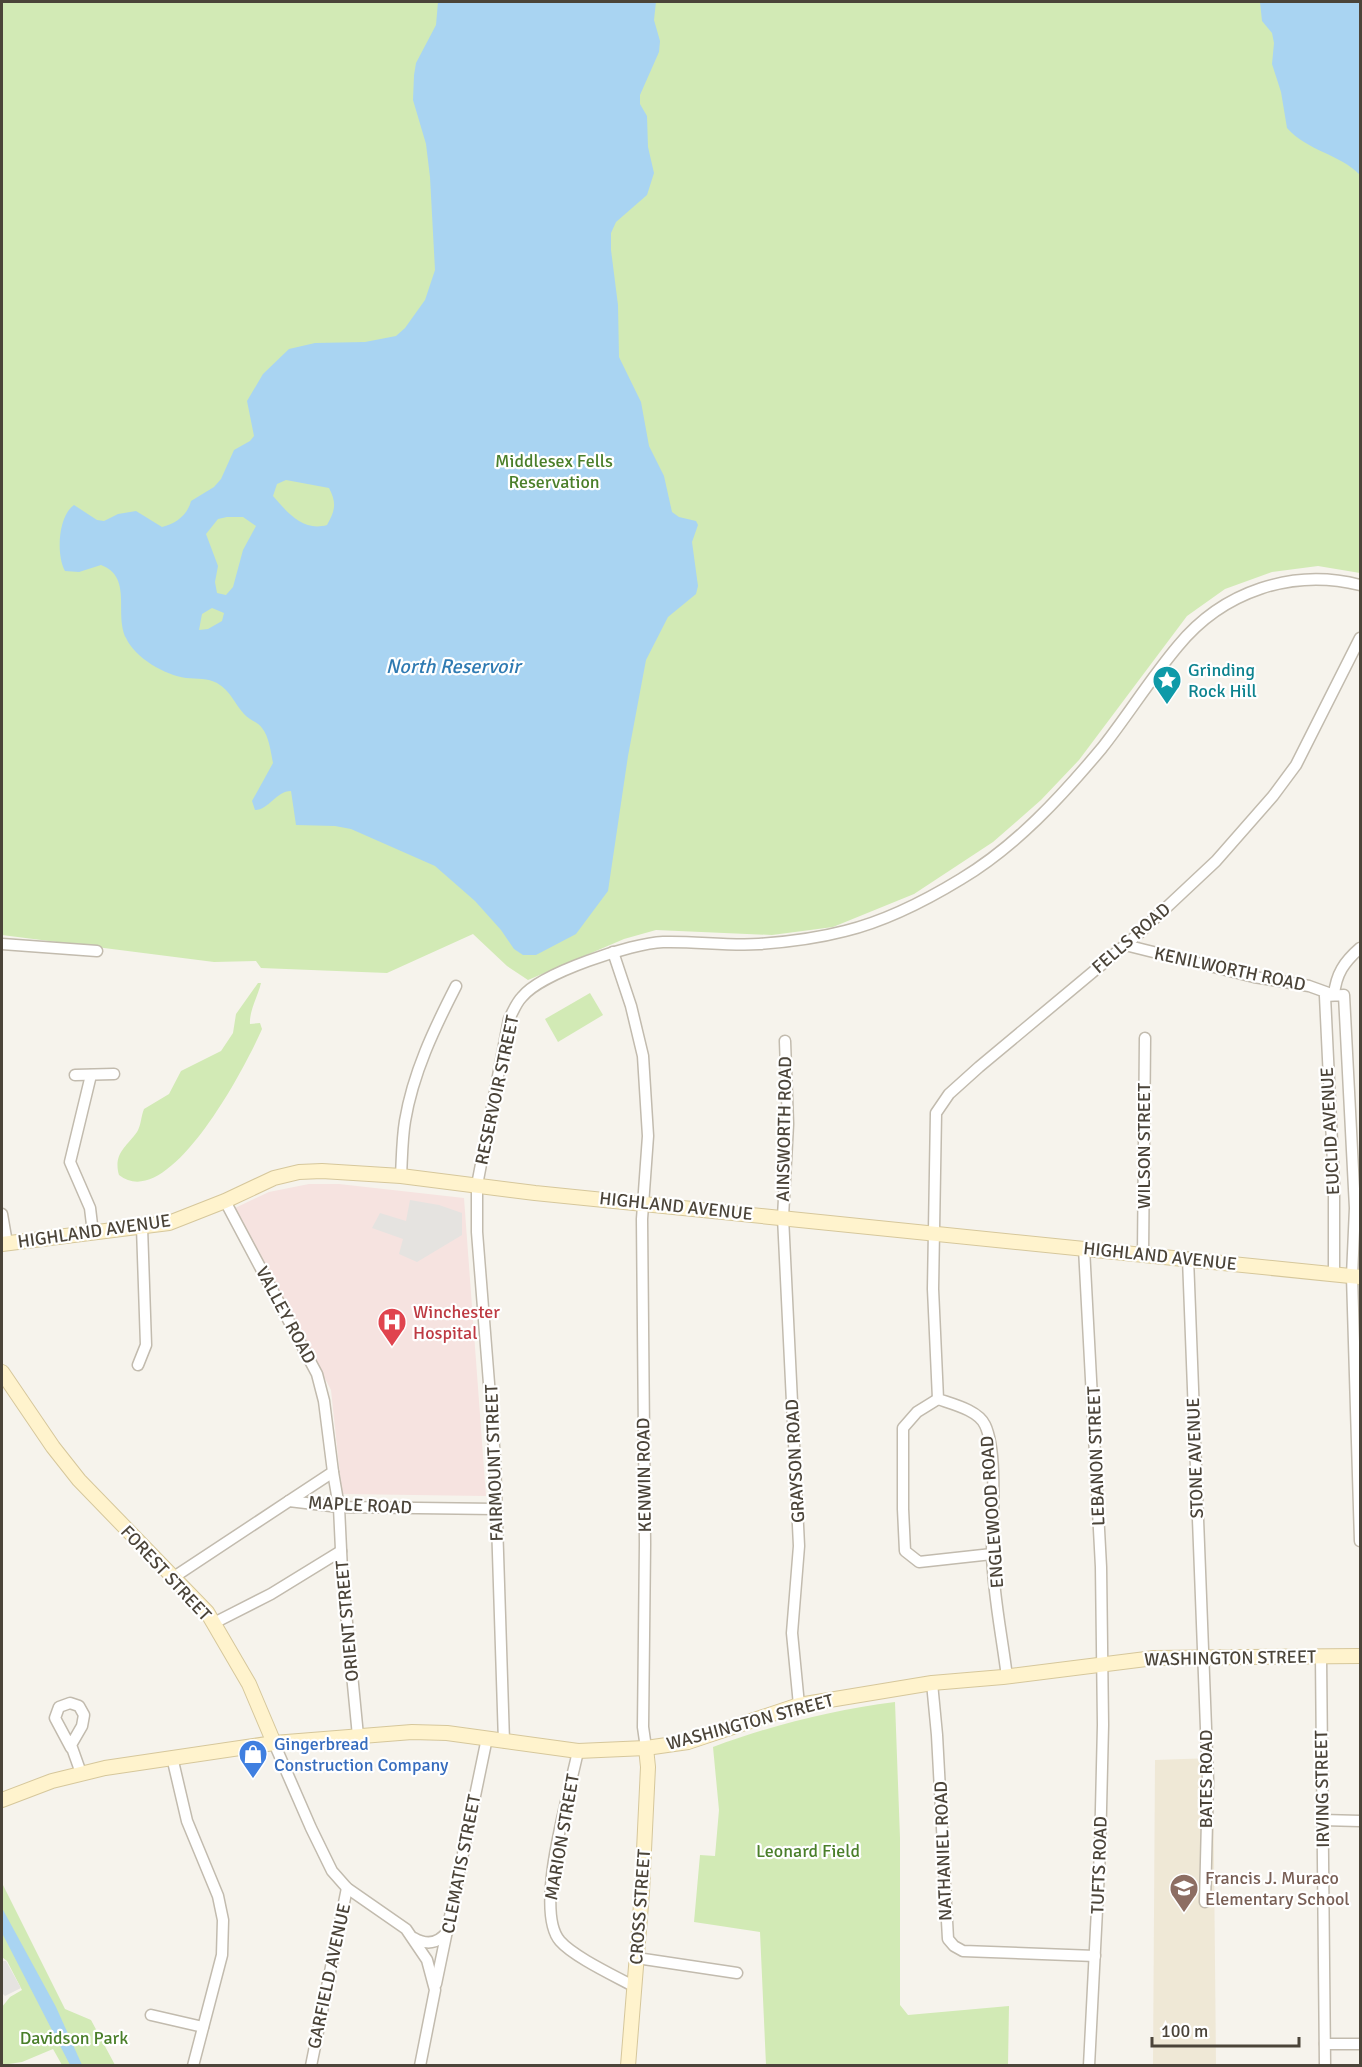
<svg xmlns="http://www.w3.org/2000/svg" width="1362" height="2067" font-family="Signika,sans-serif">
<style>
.education{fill:#efe8d6}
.medical{fill:#f6e3e0}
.green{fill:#d2eab5}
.parking{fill:#e5e3e0}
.water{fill:#a9d4f2;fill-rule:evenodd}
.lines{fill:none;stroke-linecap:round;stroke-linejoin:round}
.street-casing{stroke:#c2bbae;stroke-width:13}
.secondary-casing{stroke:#d6c79b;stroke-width:16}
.street{stroke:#fff;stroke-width:10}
.secondary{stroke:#fff3cd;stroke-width:14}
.labels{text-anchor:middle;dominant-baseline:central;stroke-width:4.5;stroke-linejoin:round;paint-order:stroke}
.park-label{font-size:18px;fill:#4a7f2a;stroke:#fff}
.culture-label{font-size:18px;fill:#0d838f;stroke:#fff;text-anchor:start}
.street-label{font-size:18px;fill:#4b4439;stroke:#fff}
.health-label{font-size:18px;fill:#be3a42;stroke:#fff;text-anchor:start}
.shop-label{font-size:18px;fill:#366cbe;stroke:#fff;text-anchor:start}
.education-label{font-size:18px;fill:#785e54;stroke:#fff;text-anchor:start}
.water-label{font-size:20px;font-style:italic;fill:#2e7ab2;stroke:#fff}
</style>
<rect width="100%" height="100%" fill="#f6f3ec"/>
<!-- education -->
<path class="education" d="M1213 1758 1216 2065 1153 2066 1155 1760Z"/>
<!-- medical -->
<path class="medical" d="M309 1184H339L464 1198 486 1496 342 1494 331 1390 235 1208 269 1192Z"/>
<!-- green -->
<g class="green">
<path d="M2 2H1360V573L1318 566 1272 572 1225 589 1187 616 1079 760 1041 800 993 842 914 894 833 927 772 935 656 930 624 939 528 980 507 966 473 934 387 973 261 968 256 961 214 962 2 935Z"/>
<path d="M258 983H261C258 996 249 1011 250 1024L260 1023 262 1029C247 1064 169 1215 119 1175 113 1154 126 1147 137 1132 141 1126 141 1116 144 1109L169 1094 181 1071 221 1051 233 1033 236 1014Z"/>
<path d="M590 993 603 1015 558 1042 545 1019Z"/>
<path d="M895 1702 900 1838V2005L908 2015 1009 2006 1008 2065H766L760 1932 694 1922 700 1855 715 1856 719 1810 713 1747C772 1725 833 1710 895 1702Z"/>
<path d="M2 1883 65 2009 91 2020 115 2065H62L53 2049 22 2062 2 2065V2007L10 1997 22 1990 7 1961 2 1957Z"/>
</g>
<!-- parking -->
<g class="parking">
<path d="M410 1200 439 1205 462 1213V1235L417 1262 399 1254 403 1239 372 1228 380 1213 406 1221Z"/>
<path d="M2 1961H6L21 1988 5 1996 2 1993Z"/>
</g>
<!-- water -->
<g class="water">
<path d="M438 2H656L654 20 660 41 659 52 640 95V104L647 116 648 147 654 173 647 195 616 222 611 233V250L618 305 619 357 641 402 649 446 664 476 672 512 679 517 696 521 698 525 692 542 698 586 696 594 668 617 646 660 628 756 608 891 576 934 536 955H523L514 949 501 930 475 901 435 866 351 829 335 826 296 825 291 791C276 791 269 810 255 810L252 801 273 763C271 753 269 736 262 728 258 722 249 720 244 714 234 703 231 691 217 683 208 678 197 679 186 678 165 675 135 658 126 638 114 613 133 577 101 565L79 572 65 571C56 555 58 516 74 505L97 520 104 521 118 514 136 511 162 527C176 524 188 514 191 501L214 487 221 479 234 450 250 441 254 436 247 401 263 374 289 349 315 343 365 342 396 336 405 328 425 300 435 270 430 177 426 144 413 100 414 75 416 63 436 25ZM286 480 329 488C337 503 335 511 327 525 303 532 287 512 273 496L277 484ZM227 517H243L256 526 243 550 233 587 226 595 217 593 215 582 218 566 206 534 218 519ZM212 608 224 613 222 621 208 629 199 630 202 614Z"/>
<path d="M1260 2H1360V175C1340 154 1307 151 1287 128L1281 92 1272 64 1274 43 1272 33 1262 21Z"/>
<path d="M2 1908 56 2007 82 2065H70L2 1933Z"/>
</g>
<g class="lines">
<!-- street casing -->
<g class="street-casing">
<g id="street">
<path d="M2 944 97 951"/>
<path d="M1125 945 1254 977 1309 986 1334 995"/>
<path d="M613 952 631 1006 643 1056 648 1136 642 1219 645 1544 643 1727 646 1748"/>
<path d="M1334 995C1336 974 1344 962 1360 948"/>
<path d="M785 1041 788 1124 783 1217 799 1546 792 1633 799 1705"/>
<path d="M75 1075 114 1074"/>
<path d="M91 1075 70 1162 90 1208 93 1233"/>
<path d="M401 1176C402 1158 402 1139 405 1121 413 1073 434 1029 456 986"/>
<path d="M225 1201 317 1374 324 1401 333 1472 289 1501"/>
<path d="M2 1214 7 1243"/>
<path d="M1084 1248 1101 1567 1103 1725 1100 1851 1089 2066"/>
<path d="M1143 1254 1145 1038"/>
<path d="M1188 1258 1208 1780 1205 1902"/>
<path d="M1334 1275V1184L1325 996 1344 995 1355 1208 1352 1276 1360 1541"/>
<path d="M138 1365 146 1345 142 1227"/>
<path d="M938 1399 917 1412 903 1428V1509L905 1551 919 1562 992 1554"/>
<path d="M333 1472 339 1507 342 1571 358 1736"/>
<path d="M174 1577 289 1501 339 1507 496 1509"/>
<path d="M214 1623 271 1594 341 1551"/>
<path d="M1321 1656 1325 2066"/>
<path d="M1007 1677C1002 1636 993 1594 992 1553 992 1522 998 1452 985 1425 978 1410 952 1404 938 1399L933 1289 936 1113 949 1094 979 1067 1136 936 1216 861 1273 796 1296 765 1360 638"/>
<path d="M932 1683 937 1735 948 1939 954 1946 963 1951 1095 1956"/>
<path d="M504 1742 495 1459 477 1232V1185L509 1019C513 1012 516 1003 522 997 541 973 632 943 663 942 695 941 727 946 759 944 787 942 818 938 845 931 886 921 925 901 961 879 1016 846 1061 797 1102 748 1128 715 1151 678 1178 646 1223 591 1293 568 1360 585"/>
<path d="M274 1743 311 1828 332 1871 347 1888 406 1929 427 1960 435 1990 420 2066"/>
<path d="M71 1748 55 1718 59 1707 70 1703 79 1706 84 1715 82 1726 71 1745 81 1773"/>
<path d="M578 1751C570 1791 533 1910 560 1941 574 1957 615 1976 635 1987"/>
<path d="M172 1757 187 1821 218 1896 223 1920 222 1955 193 2066"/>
<path d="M1322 1820 1360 1821"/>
<path d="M414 1938C426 1945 438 1944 447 1932"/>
<path d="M637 1958 737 1973"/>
<path d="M436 1984 487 1738"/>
<path d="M151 2015 203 2027"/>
<path d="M1325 2044H1360"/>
<path d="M311 2066 347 1888"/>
</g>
</g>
<!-- secondary casing -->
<g class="secondary-casing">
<g id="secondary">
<path d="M2 1244 169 1223 225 1201 274 1178 299 1172 322 1171 401 1176 535 1193 1360 1277"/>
<path d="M2 1372 53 1447 79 1480 207 1612 249 1684 274 1743"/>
<path d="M2 1800 52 1781 105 1768 274 1743 412 1732 447 1733 578 1751 646 1748 688 1742 799 1705 932 1683 1003 1677 1154 1658 1360 1656"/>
<path d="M628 2066 642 1892 648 1767 646 1748"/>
</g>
</g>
<!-- street -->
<use href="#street" class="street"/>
<!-- secondary -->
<use href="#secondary" class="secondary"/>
</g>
<!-- icons -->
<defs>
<g id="sight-pin" transform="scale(1.5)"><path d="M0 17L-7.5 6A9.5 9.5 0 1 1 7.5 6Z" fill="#0f9aa8" stroke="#fff"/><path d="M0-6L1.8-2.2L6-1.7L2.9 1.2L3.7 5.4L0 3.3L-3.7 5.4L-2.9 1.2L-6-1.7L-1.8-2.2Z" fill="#fff"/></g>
<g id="hospital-pin" transform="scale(1.5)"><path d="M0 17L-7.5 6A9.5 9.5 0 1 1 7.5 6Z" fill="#e0444e" stroke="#fff"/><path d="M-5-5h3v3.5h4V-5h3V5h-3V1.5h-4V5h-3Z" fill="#fff"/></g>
<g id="shop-pin" transform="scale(1.5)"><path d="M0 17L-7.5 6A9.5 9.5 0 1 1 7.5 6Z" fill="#3f7fe0" stroke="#fff"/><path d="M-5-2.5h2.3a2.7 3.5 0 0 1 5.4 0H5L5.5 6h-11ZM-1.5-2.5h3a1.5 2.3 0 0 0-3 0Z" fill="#fff"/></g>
<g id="school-pin" transform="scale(1.5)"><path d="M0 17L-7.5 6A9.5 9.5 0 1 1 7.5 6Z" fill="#8d6e63" stroke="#fff"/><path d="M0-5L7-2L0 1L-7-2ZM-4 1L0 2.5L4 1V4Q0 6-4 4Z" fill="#fff"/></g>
</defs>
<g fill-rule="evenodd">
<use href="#sight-pin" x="1167" y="680"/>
<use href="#hospital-pin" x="392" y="1322"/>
<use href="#shop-pin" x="253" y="1754"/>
<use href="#school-pin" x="1184" y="1888"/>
</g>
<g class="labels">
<!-- park labels -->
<g class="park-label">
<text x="554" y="461">Middlesex Fells<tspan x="554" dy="21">Reservation</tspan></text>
<text x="808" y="1851">Leonard Field</text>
<text x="74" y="2038">Davidson Park</text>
</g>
<!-- culture labels -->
<g class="culture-label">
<text x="1188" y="670">Grinding<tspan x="1188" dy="21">Rock Hill</tspan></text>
</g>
<!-- street labels -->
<g class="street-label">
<text transform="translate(1131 938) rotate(-41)">FELLS ROAD</text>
<text transform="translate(1230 969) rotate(12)">KENILWORTH ROAD</text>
<text transform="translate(497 1090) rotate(-78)">RESERVOIR STREET</text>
<text transform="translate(784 1129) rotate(-89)">AINSWORTH ROAD</text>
<text transform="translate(1330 1131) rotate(-93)">EUCLID AVENUE</text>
<text transform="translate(1144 1146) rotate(-90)">WILSON STREET</text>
<text transform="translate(676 1206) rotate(6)">HIGHLAND AVENUE</text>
<text transform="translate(94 1231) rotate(-8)">HIGHLAND AVENUE</text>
<text transform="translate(1160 1256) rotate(6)">HIGHLAND AVENUE</text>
<text transform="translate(286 1315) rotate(62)">VALLEY ROAD</text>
<text transform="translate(1096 1456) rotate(-92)">LEBANON STREET</text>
<text transform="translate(1195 1458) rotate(-92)">STONE AVENUE</text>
<text transform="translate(795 1461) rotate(-93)">GRAYSON ROAD</text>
<text transform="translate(494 1463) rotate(-92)">FAIRMOUNT STREET</text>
<text transform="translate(644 1475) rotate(-91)">KENWIN ROAD</text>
<text transform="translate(360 1505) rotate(3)">MAPLE ROAD</text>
<text transform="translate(992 1512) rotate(-94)">ENGLEWOOD ROAD</text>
<text transform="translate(166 1573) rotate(47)">FOREST STREET</text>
<text transform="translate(347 1621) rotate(-95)">ORIENT STREET</text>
<text transform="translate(1230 1658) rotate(-1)">WASHINGTON STREET</text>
<text transform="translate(750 1722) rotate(-15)">WASHINGTON STREET</text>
<text transform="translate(1206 1779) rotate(-90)">BATES ROAD</text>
<text transform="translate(1322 1789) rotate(-91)">IRVING STREET</text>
<text transform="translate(562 1837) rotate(-80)">MARION STREET</text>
<text transform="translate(943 1851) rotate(-92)">NATHANIEL ROAD</text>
<text transform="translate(461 1864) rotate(-79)">CLEMATIS STREET</text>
<text transform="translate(1099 1865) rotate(-88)">TUFTS ROAD</text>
<text transform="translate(640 1907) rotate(-86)">CROSS STREET</text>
<text transform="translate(329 1976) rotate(-78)">GARFIELD AVENUE</text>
</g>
<!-- health labels -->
<g class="health-label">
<text x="413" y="1312">Winchester<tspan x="413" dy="21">Hospital</tspan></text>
</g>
<!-- shop labels -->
<g class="shop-label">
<text x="274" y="1744">Gingerbread<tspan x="274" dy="21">Construction Company</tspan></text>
</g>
<!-- education labels -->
<g class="education-label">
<text x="1205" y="1878">Francis J. Muraco<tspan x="1205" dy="21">Elementary School</tspan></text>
</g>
<!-- water labels -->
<g class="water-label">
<text x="453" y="666">North Reservoir</text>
</g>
</g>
<!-- border -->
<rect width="1362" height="2067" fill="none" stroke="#4b4439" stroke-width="6"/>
<!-- scale -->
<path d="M1152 2037v9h147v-9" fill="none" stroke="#4b4439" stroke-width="3"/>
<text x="1161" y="2037" font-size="18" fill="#4b4439" stroke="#ffffff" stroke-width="4.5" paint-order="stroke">100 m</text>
</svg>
